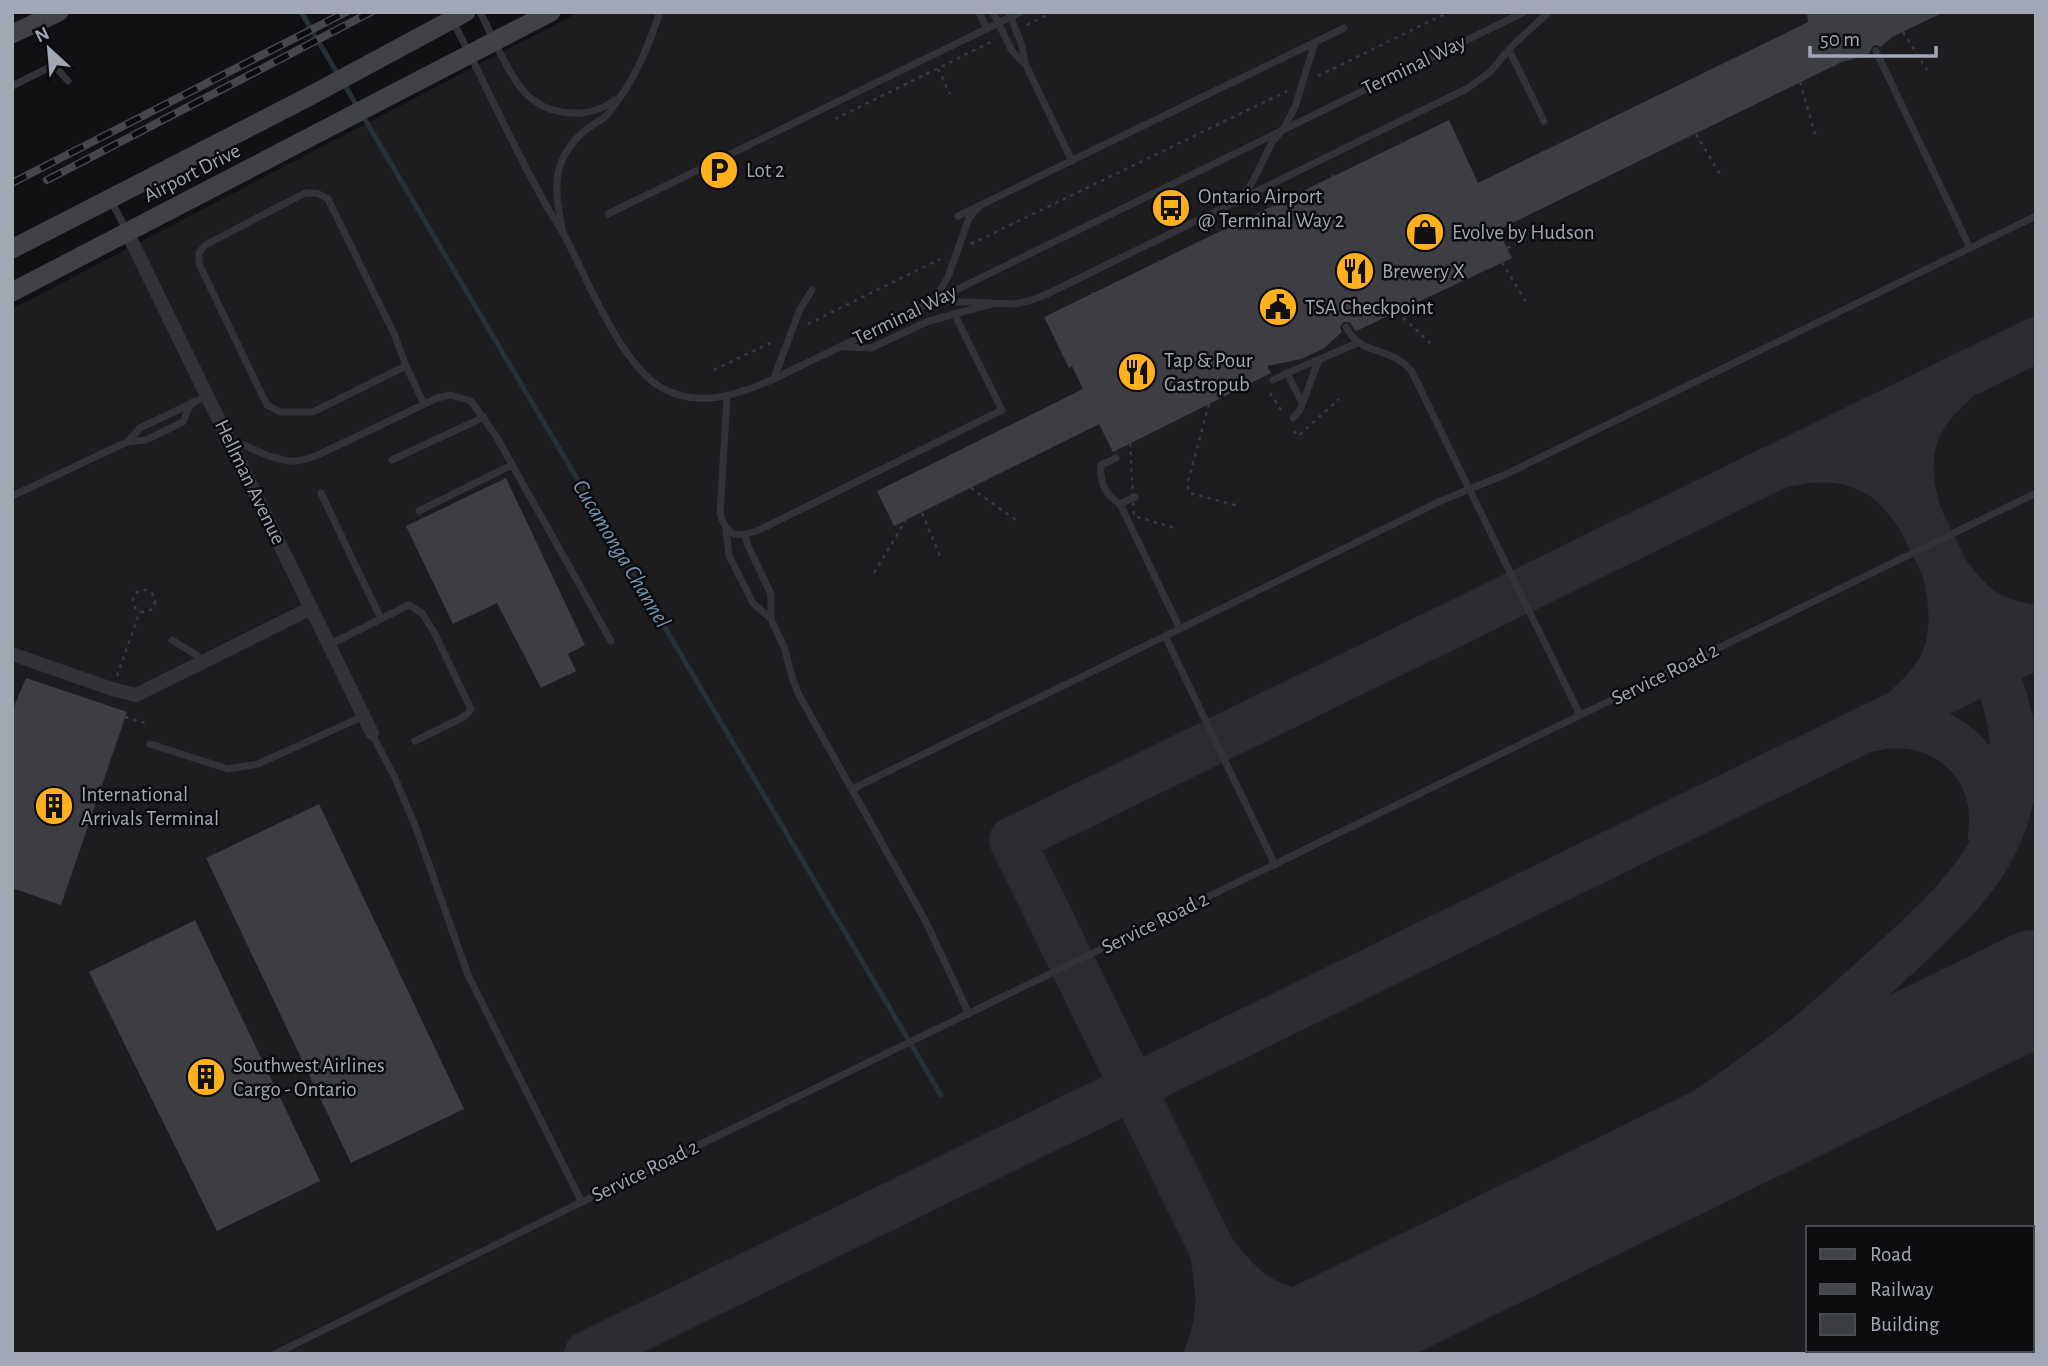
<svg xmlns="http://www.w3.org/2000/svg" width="2048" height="1366" font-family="'Alegreya Sans',sans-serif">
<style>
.built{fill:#1d1d20;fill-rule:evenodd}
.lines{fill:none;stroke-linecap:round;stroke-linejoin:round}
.stream{stroke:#273037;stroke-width:5}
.taxiway{stroke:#2b2c30;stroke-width:46}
.runway{stroke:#2b2c30;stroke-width:114}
.building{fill:#3d3e43}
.path{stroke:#383a3f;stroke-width:2.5;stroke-dasharray:3.5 5;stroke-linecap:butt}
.lane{stroke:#323338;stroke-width:7}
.street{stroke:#323338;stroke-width:14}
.secondary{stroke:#404248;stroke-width:19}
.rail-casing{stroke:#45474d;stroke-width:8}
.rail{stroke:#0c0c0e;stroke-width:5;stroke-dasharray:16;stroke-linecap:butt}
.path-bridge{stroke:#383a3f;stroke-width:2.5;stroke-dasharray:3.5 5;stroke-linecap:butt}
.labels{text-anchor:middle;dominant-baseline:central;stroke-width:5;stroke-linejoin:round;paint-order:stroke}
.street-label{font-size:21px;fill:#a1a7b5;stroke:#0c0c0e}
.poi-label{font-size:21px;fill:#a1a7b5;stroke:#0c0c0e;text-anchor:start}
.water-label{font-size:23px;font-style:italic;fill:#7597b3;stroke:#0c0c0e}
</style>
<rect width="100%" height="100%" fill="#111113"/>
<!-- built -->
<path class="built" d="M579 12H2036V1354H12V309ZM1808 1228H2032V1350H1808Z"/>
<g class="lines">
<!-- stream -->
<g class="stream">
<path d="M301 12 339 76"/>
<path d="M344 84 941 1095"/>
</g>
<!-- taxiway -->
<g class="taxiway">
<path d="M1792 463C1827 454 1868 461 1895 487 1904 496 1911 506 1919 516 1902 461 1909 422 1953 384"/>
<path d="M1909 705C1955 666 1958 626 1945 570 1971 607 1990 622 2036 628"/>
<path d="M1873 728C1942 713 2001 764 1991 835"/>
<path d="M587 1354 2036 646"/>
<path d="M1207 1354C1223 1317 1219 1290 1213 1251 1225 1266 1238 1284 1254 1294 1278 1310 1314 1319 1342 1313 1360 1310 1377 1304 1394 1299"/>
<path d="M1263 1354 1012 840 2036 340"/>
<path d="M1344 1354C1360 1331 1379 1315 1400 1297 1541 1217 1682 1135 1810 1034 1837 1012 1863 988 1889 964 1928 928 1973 889 1996 841 2024 785 2017 723 1993 667L1872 420"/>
</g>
<!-- runway -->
<path class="runway" d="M1285 1354 2036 987"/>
</g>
<!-- building -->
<g class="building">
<path d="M1807 12H1944L1892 37 1881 47 1877 45 1873 46 1868 55 1842 62 1498 230 1512 258 1356 331 1349 322H1343L1340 327 1342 332 1323 349 1301 359 1267 366 1271 373 1113 452 1099 424 894 526 877 491 1083 389 1072 366 1069 368 1044 317 1449 120 1478 183 1808 22Z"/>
<path d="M506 478 585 645 568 654 576 671 541 688 497 603 453 624 406 526Z"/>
<path d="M26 678 127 712 61 905 12 888V711Z"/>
<path d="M319 804 464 1109 351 1163 206 858Z"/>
<path d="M195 920 320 1181 217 1231 89 972Z"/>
</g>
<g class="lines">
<!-- path -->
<g class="path">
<path d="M1027 25 1053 12"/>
<path d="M1903 32 1927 70"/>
<path d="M938 69 950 94"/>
<path d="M1318 76 1449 12"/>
<path d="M1800 82 1815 134"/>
<path d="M835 119 995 40"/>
<path d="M1696 134 1721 176"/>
<path d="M1401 141V142"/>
<path d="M1332 175 1333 176"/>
<path d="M1247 217V218"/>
<path d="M971 244 1287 91"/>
<path d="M1507 248 1531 237 1586 239"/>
<path d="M1158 260V261"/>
<path d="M1502 262 1526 302"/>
<path d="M1092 292V293"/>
<path d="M1397 312 1430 343"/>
<path d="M808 324 940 259"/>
<path d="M714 370 774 341"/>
<path d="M1270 393 1283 413"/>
<path d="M1209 404 1187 485 1190 493 1238 506"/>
<path d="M1294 431 1298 436 1339 399"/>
<path d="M971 488 1016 520"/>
<path d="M922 513 940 556"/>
<path d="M874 573 906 520"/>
<circle cx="144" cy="601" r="11"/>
<path d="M117 676 140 611"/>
<path d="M125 717 145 723"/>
</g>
<!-- lane -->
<g class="lane">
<path d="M480 12C493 36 512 86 533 100 545 109 560 113 574 113 587 114 604 109 614 100"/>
<path d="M979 12 987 29"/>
<path d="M993 12 1012 51 1023 62"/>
<path d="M1009 12 1022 46 1025 63 1072 161"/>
<path d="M452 20C483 78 509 139 541 196 547 209 556 220 563 233 587 277 619 363 662 388 699 409 739 394 774 379L1524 12"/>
<path d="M1509 50 1544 121"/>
<path d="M1876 51 1970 248"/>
<path d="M12 86 54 65 68 81"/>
<path d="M1244 194 1253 181 1271 144 1284 128 1295 107 1315 42"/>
<path d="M111 201 127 231"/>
<path d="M608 214 1021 12"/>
<path d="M958 216 1344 28"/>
<path d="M562 229C555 190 550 163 582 133 590 126 601 121 608 114 613 108 617 101 621 96 640 68 649 43 660 12"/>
<path d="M934 300 948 277 969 218 978 208"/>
<path d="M937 301 1015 304 1029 301 1045 295 1468 88 1489 73 1514 44 1549 12"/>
<path d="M1346 327C1361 357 1393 346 1412 372L1580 715"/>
<path d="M844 347 871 348 929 321 992 304"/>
<path d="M406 366 313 412H280L267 405 199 264V253L205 245 305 193H317L328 199 395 336 406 366 424 404"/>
<path d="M1287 373 1302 403"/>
<path d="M774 378 800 309 812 290"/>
<path d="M1273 380C1301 366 1329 356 1357 343"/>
<path d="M727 397 720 514C728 538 737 538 759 530L1002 410 955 315"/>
<path d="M1293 418 1300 410 1318 362"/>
<path d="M232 440C250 447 270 459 290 461 299 462 310 458 318 455L437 398 450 395 471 401 496 436 611 641"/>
<path d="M127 442 140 428 207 396"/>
<path d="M1116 458 1101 465C1099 482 1106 495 1120 504L1135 497"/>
<path d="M392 460 484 417"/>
<path d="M321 493 381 619 329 645"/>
<path d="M12 496 127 442 146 440 183 422 191 403"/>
<path d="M1120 504 1180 629"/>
<path d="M419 511 512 465"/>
<path d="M726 529 729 556 753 603 771 619V594L748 546 745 535"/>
<path d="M381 619 409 605 422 613 434 632 471 709 464 717 415 741"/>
<path d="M771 619 784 647 793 680 798 693 926 922 969 1014"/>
<path d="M1165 636 1275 865"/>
<path d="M172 640 204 660"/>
<path d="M372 734 395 778 416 828 468 975 582 1202"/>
<path d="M150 744 228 769 258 764 364 716"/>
<path d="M852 789 1443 500 1504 475 2036 216"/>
<path d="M275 1354 582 1202 2036 493"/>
</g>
<!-- street -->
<g class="street">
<path d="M127 232 372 733"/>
<path d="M12 654 112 689 136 695 311 608"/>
</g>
<!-- secondary -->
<g class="secondary">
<path d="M12 34 59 12"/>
<path d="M12 249 308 97 466 12"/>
<path d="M12 292 551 12"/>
</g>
<!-- rail casing -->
<g class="rail-casing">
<g id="rail">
<path d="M47 180 371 12"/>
<path d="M12 183 346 12"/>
</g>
</g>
<!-- rail -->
<use href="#rail" class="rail"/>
<!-- path-bridge -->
<path class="path-bridge" d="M1130 443 1134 516 1175 528"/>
</g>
<!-- icons -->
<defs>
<g id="parking-disc" transform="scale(2.0125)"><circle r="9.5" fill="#ffb01d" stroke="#0c0c0e"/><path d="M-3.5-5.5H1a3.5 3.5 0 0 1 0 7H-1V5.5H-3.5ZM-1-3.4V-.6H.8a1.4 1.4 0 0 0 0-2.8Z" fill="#111"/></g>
<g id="bus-disc" transform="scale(2.0125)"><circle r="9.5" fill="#ffb01d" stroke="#0c0c0e"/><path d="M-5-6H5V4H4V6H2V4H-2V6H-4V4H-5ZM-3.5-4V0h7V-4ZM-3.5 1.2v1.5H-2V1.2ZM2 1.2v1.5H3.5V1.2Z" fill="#111"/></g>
<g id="shop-disc" transform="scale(2.0125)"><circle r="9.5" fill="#ffb01d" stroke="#0c0c0e"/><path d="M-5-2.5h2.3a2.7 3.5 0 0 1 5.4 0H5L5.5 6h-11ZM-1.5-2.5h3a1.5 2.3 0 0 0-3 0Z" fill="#111"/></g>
<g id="restaurant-disc" transform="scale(2.0125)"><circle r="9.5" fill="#ffb01d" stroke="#0c0c0e"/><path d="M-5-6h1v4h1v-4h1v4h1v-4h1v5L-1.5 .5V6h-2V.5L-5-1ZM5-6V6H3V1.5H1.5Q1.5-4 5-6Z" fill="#111"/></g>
<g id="civic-disc" transform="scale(2.0125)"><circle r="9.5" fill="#ffb01d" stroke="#0c0c0e"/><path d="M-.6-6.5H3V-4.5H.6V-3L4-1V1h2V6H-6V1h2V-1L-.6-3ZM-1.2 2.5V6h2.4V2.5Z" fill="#111"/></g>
<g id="building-disc" transform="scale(2.0125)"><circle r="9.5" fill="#ffb01d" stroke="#0c0c0e"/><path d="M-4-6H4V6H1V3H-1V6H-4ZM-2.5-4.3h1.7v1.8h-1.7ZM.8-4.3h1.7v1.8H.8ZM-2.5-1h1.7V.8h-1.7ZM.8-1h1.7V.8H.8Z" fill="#111"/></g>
</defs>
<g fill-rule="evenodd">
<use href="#parking-disc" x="719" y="170"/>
<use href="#bus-disc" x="1171" y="208"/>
<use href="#shop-disc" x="1425" y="232"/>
<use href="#restaurant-disc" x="1355" y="271"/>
<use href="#civic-disc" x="1278" y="307"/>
<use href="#restaurant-disc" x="1137" y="372"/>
<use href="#building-disc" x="54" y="806"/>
<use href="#building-disc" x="206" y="1077"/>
</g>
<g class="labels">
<!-- street labels -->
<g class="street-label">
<text transform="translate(1414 65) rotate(-26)">Terminal Way</text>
<text transform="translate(192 173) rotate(-27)">Airport Drive</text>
<text transform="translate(905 315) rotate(-26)">Terminal Way</text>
<text transform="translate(250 482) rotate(64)">Hellman Avenue</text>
<text transform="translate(1665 674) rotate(-26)">Service Road 2</text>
<text transform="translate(1155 923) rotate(-26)">Service Road 2</text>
<text transform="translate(645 1171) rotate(-26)">Service Road 2</text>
</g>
<!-- poi labels -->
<g class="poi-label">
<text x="746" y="170">Lot 2</text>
<text x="1198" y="196">Ontario Airport<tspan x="1198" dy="24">@ Terminal Way 2</tspan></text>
<text x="1452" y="232">Evolve by Hudson</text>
<text x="1382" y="271">Brewery X</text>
<text x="1305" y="307">TSA Checkpoint</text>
<text x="1164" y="360">Tap &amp; Pour<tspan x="1164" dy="24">Gastropub</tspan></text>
<text x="81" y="794">International<tspan x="81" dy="24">Arrivals Terminal</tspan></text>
<text x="233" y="1065">Southwest Airlines<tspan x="233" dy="24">Cargo - Ontario</tspan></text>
</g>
<!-- water labels -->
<g class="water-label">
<text transform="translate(621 554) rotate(59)">Cucamonga Channel</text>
</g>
</g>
<!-- border -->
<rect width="2048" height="1366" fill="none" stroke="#a1a7b5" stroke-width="28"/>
<!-- legend -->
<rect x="1806" y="1226" width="228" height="126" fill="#0c0c0e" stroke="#484a51" stroke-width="2"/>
<rect x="1820" y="1249" width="35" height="10" fill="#404248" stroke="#484a51" stroke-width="2"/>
<text x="1870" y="1261" font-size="21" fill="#a1a7b5">Road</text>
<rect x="1820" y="1284" width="35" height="10" fill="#45474d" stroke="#484a51" stroke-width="2"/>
<text x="1870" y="1296" font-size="21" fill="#a1a7b5">Railway</text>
<rect x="1820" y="1314" width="35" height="21" fill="#3d3e43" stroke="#484a51" stroke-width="2"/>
<text x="1870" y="1331" font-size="21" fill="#a1a7b5">Building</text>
<!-- north arrow -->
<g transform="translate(49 49) rotate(334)" stroke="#0c0c0e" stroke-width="5" paint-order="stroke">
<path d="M0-5L12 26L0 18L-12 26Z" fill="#a1a7b5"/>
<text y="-10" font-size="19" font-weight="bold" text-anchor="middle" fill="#a1a7b5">N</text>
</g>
<!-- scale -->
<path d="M1810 46v10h126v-10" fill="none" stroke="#a1a7b5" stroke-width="3.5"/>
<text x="1820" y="46" font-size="21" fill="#a1a7b5" stroke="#0c0c0e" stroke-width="5" paint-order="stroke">50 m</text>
</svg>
